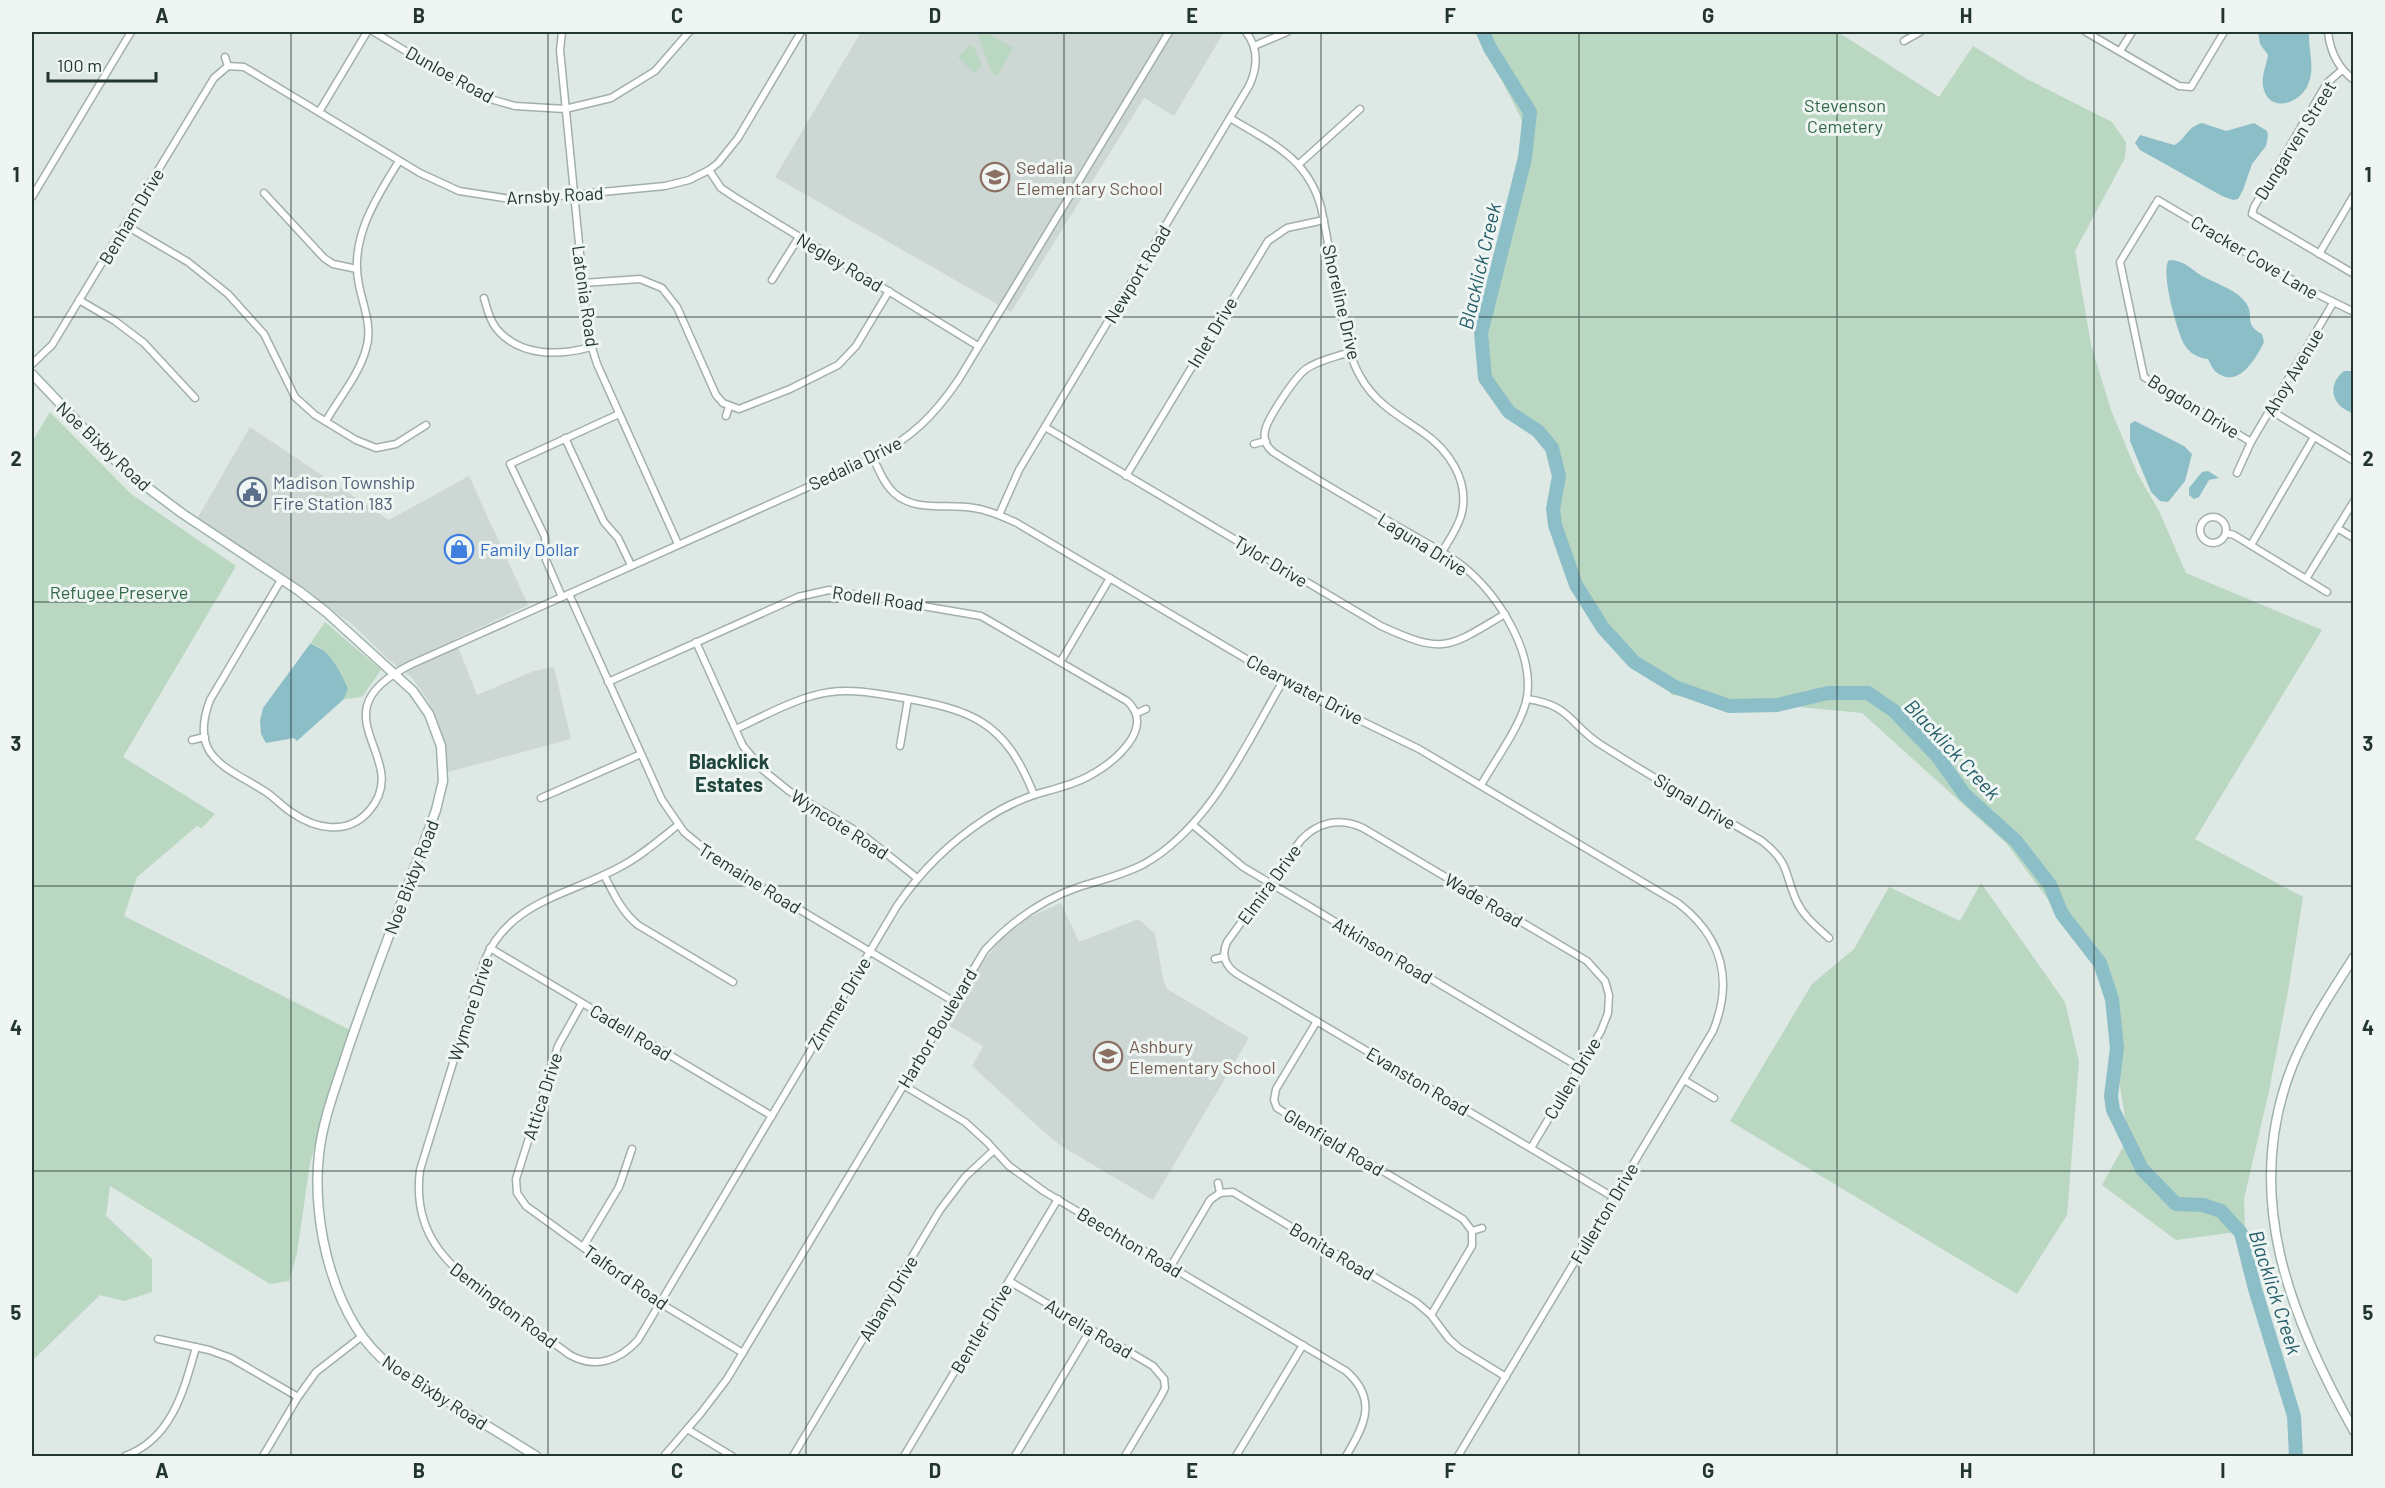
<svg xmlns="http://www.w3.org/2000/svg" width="2385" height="1488" font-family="Barlow,sans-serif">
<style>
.built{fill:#cdd7d3}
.green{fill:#b9d7c1}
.water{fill:#8cbec7}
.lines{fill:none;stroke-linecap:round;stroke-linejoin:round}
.river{stroke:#8cbec7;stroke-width:14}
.street-casing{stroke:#a2afaa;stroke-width:9}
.secondary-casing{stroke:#9fb2ab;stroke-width:11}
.street{stroke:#fff;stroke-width:6}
.secondary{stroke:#fff;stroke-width:8}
.grid{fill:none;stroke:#223530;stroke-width:1.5;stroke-opacity:0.55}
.labels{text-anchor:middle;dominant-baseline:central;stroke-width:6;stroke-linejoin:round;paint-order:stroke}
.street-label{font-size:18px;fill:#223530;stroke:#eef5f2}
.park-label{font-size:18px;fill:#316746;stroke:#eef5f2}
.education-label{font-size:18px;fill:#785e54;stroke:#eef5f2;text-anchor:start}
.service-label{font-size:18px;fill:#4e5e75;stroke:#eef5f2;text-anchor:start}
.shop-label{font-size:18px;fill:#366cbe;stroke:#eef5f2;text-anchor:start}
.water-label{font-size:20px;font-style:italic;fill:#245d69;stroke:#eef5f2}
.neighbourhood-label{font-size:20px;font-weight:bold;fill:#20453c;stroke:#eef5f2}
.neatline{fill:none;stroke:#223530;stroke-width:2}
.grid-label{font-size:20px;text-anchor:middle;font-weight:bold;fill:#223530}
</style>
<rect width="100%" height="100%" fill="#dee8e4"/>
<!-- built -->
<g class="built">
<path d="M861 32H1224L1174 116 1144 98 1011 312 775 177Z"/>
<path d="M250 427 389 520 469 476 528 605 455 639 477 695 534 671 554 667 571 739 448 772 438 721 428 700 412 678 388 659 352 624 197 519Z"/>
<path d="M1061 903 1079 942 1136 920 1141 921 1155 934 1163 979 1167 989 1249 1038 1153 1200 1061 1146 1043 1131 972 1066 983 1046 945 1023 975 972 1000 941 1029 917Z"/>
</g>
<!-- green -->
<g class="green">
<path d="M979 32H986L1013 48 997 76 992 73 978 35Z"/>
<path d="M1477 32H1838L1939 97 1973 46 2027 79 2112 122 2126 142 2125 158 2075 251 2091 345 2111 410 2137 473 2159 511 2186 573 2322 630 2195 839 2303 897 2288 991 2269 1091 2244 1199 2245 1231 2176 1240 2102 1185 2128 1138 2103 974 2007 844 1862 713 1672 695 1592 611 1552 520V448L1485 378 1480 316 1525 126Z"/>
<path d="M970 45 974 47 982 66 974 73 958 57Z"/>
<path d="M50 412 131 494 236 566 123 757 215 814 202 828 197 826 137 877 124 916 350 1030 310 1163 297 1253 289 1281 270 1284 110 1186 106 1216 152 1259V1292L124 1301 100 1295 32 1361V442Z"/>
<path d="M325 622 381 670 362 697 344 699 348 689 320 647 310 644Z"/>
<path d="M1981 883 2065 1002 2079 1062 2067 1215 2017 1294 1730 1121 1812 984 1854 949 1889 887 1960 921Z"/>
</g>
<!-- water -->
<g class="water">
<path d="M2258 32H2309C2308 48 2315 66 2309 82 2302 104 2268 115 2263 86 2261 76 2267 64 2268 55L2260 44Z"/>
<path d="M2202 123 2226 131 2254 123 2267 131 2268 136 2266 146 2252 164 2243 190 2238 199 2233 200 2222 196 2140 150 2135 143 2140 135 2174 145C2185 141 2186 127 2202 123Z"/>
<path d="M2169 260C2186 260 2193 272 2206 278 2219 285 2237 290 2246 303 2255 316 2243 324 2262 334L2264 342C2256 359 2237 391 2215 371 2212 368 2210 363 2208 359 2198 358 2189 353 2184 344 2177 331 2160 271 2169 260Z"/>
<path d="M2344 371H2353V413C2332 407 2326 385 2344 371Z"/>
<path d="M2135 421 2184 446 2192 454 2185 481 2168 502 2160 501 2151 492 2130 441V424Z"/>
<path d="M2208 471 2219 478 2209 480 2199 497 2194 499 2189 495V488L2202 472Z"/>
<path d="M310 644C330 649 340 671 348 689L344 699 297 741 294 738 266 743 261 734 260 721 263 708Z"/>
</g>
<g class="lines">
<!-- river -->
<path class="river" d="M1483 32 1490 48 1530 112 1525 158 1481 333 1485 378 1509 412 1538 431 1552 448 1559 476 1553 509 1555 525 1576 585 1603 628 1634 662 1675 687 1729 706 1777 705 1828 693H1868L1894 711 1938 757 1965 795 2016 841 2050 885 2062 914 2100 963 2112 999 2117 1048 2111 1096 2113 1110 2142 1169 2176 1204 2203 1205 2221 1211 2241 1233 2255 1289 2294 1416 2296 1456"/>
<!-- street casing -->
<g class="street-casing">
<g id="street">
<path d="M374 32 474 92 494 100 515 106 565 109 611 98 655 71 689 32"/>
<path d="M562 32 560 50 588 335 597 364 678 544"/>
<path d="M2086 32 2179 86 2191 87 2224 32"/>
<path d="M2328 32C2330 51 2338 68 2354 80"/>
<path d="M1904 41 1920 32"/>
<path d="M1254 46 1287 32"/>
<path d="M2120 51 2132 32"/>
<path d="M225 57 228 66"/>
<path d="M2342 70 2327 83 2254 207 2252 214 2354 274"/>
<path d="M319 112 367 32"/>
<path d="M1230 118C1271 143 1307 157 1321 207 1328 240 1333 273 1340 306 1344 330 1348 355 1360 376 1374 402 1397 415 1421 431 1448 449 1471 481 1461 516 1457 529 1449 540 1442 552"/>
<path d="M1299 164 1360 109"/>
<path d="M709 170 721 188 736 198 978 346"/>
<path d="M264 193 324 258 333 264 357 269"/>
<path d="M32 197 131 32"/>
<path d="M125 225 188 262 228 294 264 334 295 397 315 415 356 440 376 448 396 444 426 425"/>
<path d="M2319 254 2354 195"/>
<path d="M772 280 799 237"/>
<path d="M583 283 640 279 662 288 677 307 716 395 723 403 739 409 790 389 838 365 856 346 889 291"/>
<path d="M484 298C487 308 489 319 496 328 519 357 559 356 591 347"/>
<path d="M79 300 115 321 144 343 195 398"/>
<path d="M1350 352C1336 357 1318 360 1306 369 1295 377 1267 419 1265 431 1263 440 1267 447 1273 452 1315 479 1359 504 1402 529 1422 541 1445 552 1464 567 1498 595 1534 651 1527 697 1523 723 1494 762 1481 785"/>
<path d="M32 364 52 345 214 78 228 66 244 67 420 173 459 191 517 200 665 186 689 180 709 170 718 163 738 138 801 32"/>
<path d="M2270 410 2354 461"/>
<path d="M726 416 729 407"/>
<path d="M326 421C339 398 359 375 366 349 373 327 363 306 359 285 349 239 376 198 399 161"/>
<path d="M1045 427 1381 626C1444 655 1448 648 1505 614"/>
<path d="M565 438 604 522 618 538 631 565"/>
<path d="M2251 442 2144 377 2120 262 2158 200 2311 291 2354 312"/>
<path d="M1254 444 1266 441"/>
<path d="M873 458C879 470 884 484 894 493 916 513 948 503 974 508 989 510 1004 517 1017 523L1302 692 1419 749 1678 903C1722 937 1734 979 1713 1031L1458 1456"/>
<path d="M2237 473 2251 442 2333 303"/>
<path d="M1126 476 1268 241 1287 228 1324 220"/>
<path d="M999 515 1019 470 1249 86C1258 67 1259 49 1246 32"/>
<circle cx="2213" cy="530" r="13"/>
<path d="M2337 528 2354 538"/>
<path d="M2226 533 2234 535 2327 592"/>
<path d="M2251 545 2314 437"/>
<path d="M2306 579 2354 501"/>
<path d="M281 580 210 700C188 758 227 767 266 792 275 798 282 806 291 812 315 829 347 836 369 811 416 757 310 714 412 664L873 458C912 437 934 416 959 379L1169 32"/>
<path d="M569 594 662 800 684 832 723 864 953 1001"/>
<path d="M562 597 546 560 545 537 510 464 619 414"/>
<path d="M696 642 743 746 763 770 789 791 863 835 917 878"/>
<path d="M1061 661 1110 578"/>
<path d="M608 682 798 597 829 590 981 616 1127 701C1157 728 1113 763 1089 776 1073 785 1054 789 1037 794 1019 800 1000 809 984 820 949 843 920 872 897 906L638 1340C619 1361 595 1369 570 1355 547 1338 525 1322 503 1306 453 1270 411 1239 420 1170L484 962C508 902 566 896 618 868 640 857 659 840 678 825"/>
<path d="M1527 699C1572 705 1570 726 1603 746 1655 779 1709 810 1762 841 1791 864 1784 874 1797 902 1804 917 1817 927 1829 938"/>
<path d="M1137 713 1146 709"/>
<path d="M736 729C760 718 786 703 812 696 841 687 869 692 898 697 973 710 1005 721 1034 795"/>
<path d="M192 740 205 737"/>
<path d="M900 746 908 699"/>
<path d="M541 798 641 754"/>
<path d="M1193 825 1243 867 1579 1067"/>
<path d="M604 875C614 894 621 911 638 925L733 982"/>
<path d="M490 948 772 1116"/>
<path d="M1215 959 1224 957"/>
<path d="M582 1003 558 1046 516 1179 517 1193 526 1206 660 1303 743 1353"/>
<path d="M1317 1021 1276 1089 1274 1100 1277 1108 1463 1219 1472 1231V1246L1431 1315"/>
<path d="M1684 1080 1714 1098"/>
<path d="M903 1085 965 1122 987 1142 1009 1166 1045 1192 1346 1371C1378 1399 1365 1425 1346 1456"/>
<path d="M1531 1148 1601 1031 1608 1013 1609 995 1605 981 1587 961 1363 828C1340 817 1318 822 1301 840L1227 942C1221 955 1225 966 1237 974L1613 1197"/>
<path d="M1218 1183 1220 1193"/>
<path d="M1472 1231 1482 1228"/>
<path d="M583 1247 619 1187 632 1149"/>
<path d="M1171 1266 1210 1200 1220 1193 1233 1192 1416 1302 1431 1315 1449 1339 1459 1348 1506 1377"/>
<path d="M1009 1281 1153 1366 1164 1379"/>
<path d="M158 1339 209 1350 231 1358 298 1397"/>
<path d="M687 1429 732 1456"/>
<path d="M125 1456C172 1439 184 1390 196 1347"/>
<path d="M263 1456 298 1397 316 1372 361 1337"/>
<path d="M664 1456 701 1413 727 1379 985 950C1011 922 1043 899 1079 887 1101 880 1123 875 1144 864 1210 827 1246 744 1283 681"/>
<path d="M793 1456 940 1210 965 1177 994 1150"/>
<path d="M904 1456 1058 1199"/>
<path d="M1015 1456 1091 1329"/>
<path d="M1125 1456 1161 1396 1165 1388 1164 1379"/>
<path d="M1236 1456 1303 1345"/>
</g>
</g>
<!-- secondary casing -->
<g class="secondary-casing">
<g id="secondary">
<path d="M32 374 107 453 136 479 183 514 299 591 326 612 413 691 429 714 441 746 443 781 436 810C407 890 375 969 348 1049 337 1084 323 1118 319 1154 311 1223 334 1323 391 1366L536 1456"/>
<path d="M2354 957C2332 991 2309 1026 2293 1064 2241 1193 2289 1316 2354 1431"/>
</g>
</g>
<!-- street -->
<use href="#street" class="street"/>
<!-- secondary -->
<use href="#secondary" class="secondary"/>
</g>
<!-- grid -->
<path class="grid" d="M291 32V1456M548 32V1456M806 32V1456M1064 32V1456M1321 32V1456M1579 32V1456M1837 32V1456M2094 32V1456M32 317H2354M32 602H2354M32 886H2354M32 1171H2354"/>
<!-- icons -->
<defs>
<g id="school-ring" transform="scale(1.5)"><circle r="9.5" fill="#eef5f2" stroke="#8d6e63" stroke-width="1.5"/><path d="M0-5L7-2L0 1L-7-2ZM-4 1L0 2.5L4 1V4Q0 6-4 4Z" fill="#8d6e63"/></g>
<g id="civic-ring" transform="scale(1.5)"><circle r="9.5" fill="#eef5f2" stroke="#5c6f8a" stroke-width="1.5"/><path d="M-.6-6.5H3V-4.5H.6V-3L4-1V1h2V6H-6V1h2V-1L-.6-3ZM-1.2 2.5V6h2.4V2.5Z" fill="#5c6f8a"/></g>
<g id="shop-ring" transform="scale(1.5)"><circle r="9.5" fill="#eef5f2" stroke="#3f7fe0" stroke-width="1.5"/><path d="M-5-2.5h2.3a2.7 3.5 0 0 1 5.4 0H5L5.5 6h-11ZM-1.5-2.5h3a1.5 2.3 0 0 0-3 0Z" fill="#3f7fe0"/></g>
</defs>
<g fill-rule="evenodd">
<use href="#school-ring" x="995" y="177"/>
<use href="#civic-ring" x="252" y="492"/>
<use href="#shop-ring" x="459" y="549"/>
<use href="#school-ring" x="1108" y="1056"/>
</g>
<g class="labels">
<!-- street labels -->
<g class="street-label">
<text transform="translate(450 74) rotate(29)">Dunloe Road</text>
<text transform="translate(2295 140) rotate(-58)">Dungarven Street</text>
<text transform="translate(555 195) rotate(-3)">Arnsby Road</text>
<text transform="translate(131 216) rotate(-59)">Benham Drive</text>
<text transform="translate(2255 257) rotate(31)">Cracker Cove Lane</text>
<text transform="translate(840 262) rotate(31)">Negley Road</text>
<text transform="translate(1137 274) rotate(-59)">Newport Road</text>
<text transform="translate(586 296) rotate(82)">Latonia Road</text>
<text transform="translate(1342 302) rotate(77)">Shoreline Drive</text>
<text transform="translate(1212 332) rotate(-59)">Inlet Drive</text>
<text transform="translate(2293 372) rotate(-59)">Ahoy Avenue</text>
<text transform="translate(2194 406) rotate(32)">Bogdon Drive</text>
<text transform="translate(104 446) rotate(43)">Noe Bixby Road</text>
<text transform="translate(855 463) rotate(-26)">Sedalia Drive</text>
<text transform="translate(1423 544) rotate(32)">Laguna Drive</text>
<text transform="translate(1271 561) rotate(31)">Tylor Drive</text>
<text transform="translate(878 598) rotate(8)">Rodell Road</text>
<text transform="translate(1305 689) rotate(28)">Clearwater Drive</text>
<text transform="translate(1695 801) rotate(31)">Signal Drive</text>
<text transform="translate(840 824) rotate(33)">Wyncote Road</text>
<text transform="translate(411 877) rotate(-69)">Noe Bixby Road</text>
<text transform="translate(750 878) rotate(32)">Tremaine Road</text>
<text transform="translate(1269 884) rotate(-54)">Elmira Drive</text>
<text transform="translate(1484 900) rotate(31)">Wade Road</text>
<text transform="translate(1383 950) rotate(31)">Atkinson Road</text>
<text transform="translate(839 1003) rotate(-59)">Zimmer Drive</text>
<text transform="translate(470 1009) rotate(-72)">Wymore Drive</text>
<text transform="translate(937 1028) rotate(-59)">Harbor Boulevard</text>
<text transform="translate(631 1032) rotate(31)">Cadell Road</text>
<text transform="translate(1572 1078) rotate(-59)">Cullen Drive</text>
<text transform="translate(1418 1081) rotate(31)">Evanston Road</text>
<text transform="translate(542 1096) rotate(-72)">Attica Drive</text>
<text transform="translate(1334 1142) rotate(31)">Glenfield Road</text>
<text transform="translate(1604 1213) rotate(-59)">Fullerton Drive</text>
<text transform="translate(1130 1242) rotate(31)">Beechton Road</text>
<text transform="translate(1332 1251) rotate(31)">Bonita Road</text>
<text transform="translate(626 1277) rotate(35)">Talford Road</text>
<text transform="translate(888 1298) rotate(-59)">Albany Drive</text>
<text transform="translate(504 1305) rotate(37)">Demington Road</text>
<text transform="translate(981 1328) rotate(-59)">Bentler Drive</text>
<text transform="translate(1089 1328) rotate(31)">Aurelia Road</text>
<text transform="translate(435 1392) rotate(33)">Noe Bixby Road</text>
</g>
<!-- park labels -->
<g class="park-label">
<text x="1845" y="105">Stevenson<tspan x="1845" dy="21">Cemetery</tspan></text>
<text x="119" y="592">Refugee Preserve</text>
</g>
<!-- education labels -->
<g class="education-label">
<text x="1016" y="167">Sedalia<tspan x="1016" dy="21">Elementary School</tspan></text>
<text x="1129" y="1046">Ashbury<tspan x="1129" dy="21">Elementary School</tspan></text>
</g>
<!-- service labels -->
<g class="service-label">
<text x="273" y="482">Madison Township<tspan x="273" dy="21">Fire Station 183</tspan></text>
</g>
<!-- shop labels -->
<g class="shop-label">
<text x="480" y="549">Family Dollar</text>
</g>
<!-- water labels -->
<g class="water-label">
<text transform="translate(1479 266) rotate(-77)">Blacklick Creek</text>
<text transform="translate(1953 749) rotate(47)">Blacklick Creek</text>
<text transform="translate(2276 1292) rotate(72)">Blacklick Creek</text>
</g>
<!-- neighbourhood labels -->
<g class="neighbourhood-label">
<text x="729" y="761">Blacklick<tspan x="729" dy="23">Estates</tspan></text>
</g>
</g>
<!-- border -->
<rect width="2385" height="1488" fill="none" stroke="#eef5f2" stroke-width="66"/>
<!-- scale -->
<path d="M48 72v9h108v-9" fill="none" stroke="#223530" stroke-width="3"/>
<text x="57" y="72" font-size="18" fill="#223530" stroke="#eef5f2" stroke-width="4.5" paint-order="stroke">100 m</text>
<rect x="33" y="33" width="2319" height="1422" class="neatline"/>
<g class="grid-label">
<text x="162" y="23">A</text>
<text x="419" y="23">B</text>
<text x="677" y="23">C</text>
<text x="935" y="23">D</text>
<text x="1192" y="23">E</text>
<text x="1450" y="23">F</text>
<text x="1708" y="23">G</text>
<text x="1966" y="23">H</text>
<text x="2223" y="23">I</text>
<text x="16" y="182">1</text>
<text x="2368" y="182">1</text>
<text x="16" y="466">2</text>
<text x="2368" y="466">2</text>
<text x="16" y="751">3</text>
<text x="2368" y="751">3</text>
<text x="16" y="1035">4</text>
<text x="2368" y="1035">4</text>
<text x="16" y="1320">5</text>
<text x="2368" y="1320">5</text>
<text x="162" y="1478">A</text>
<text x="419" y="1478">B</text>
<text x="677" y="1478">C</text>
<text x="935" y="1478">D</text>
<text x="1192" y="1478">E</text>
<text x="1450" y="1478">F</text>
<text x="1708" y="1478">G</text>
<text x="1966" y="1478">H</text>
<text x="2223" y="1478">I</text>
</g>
</svg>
